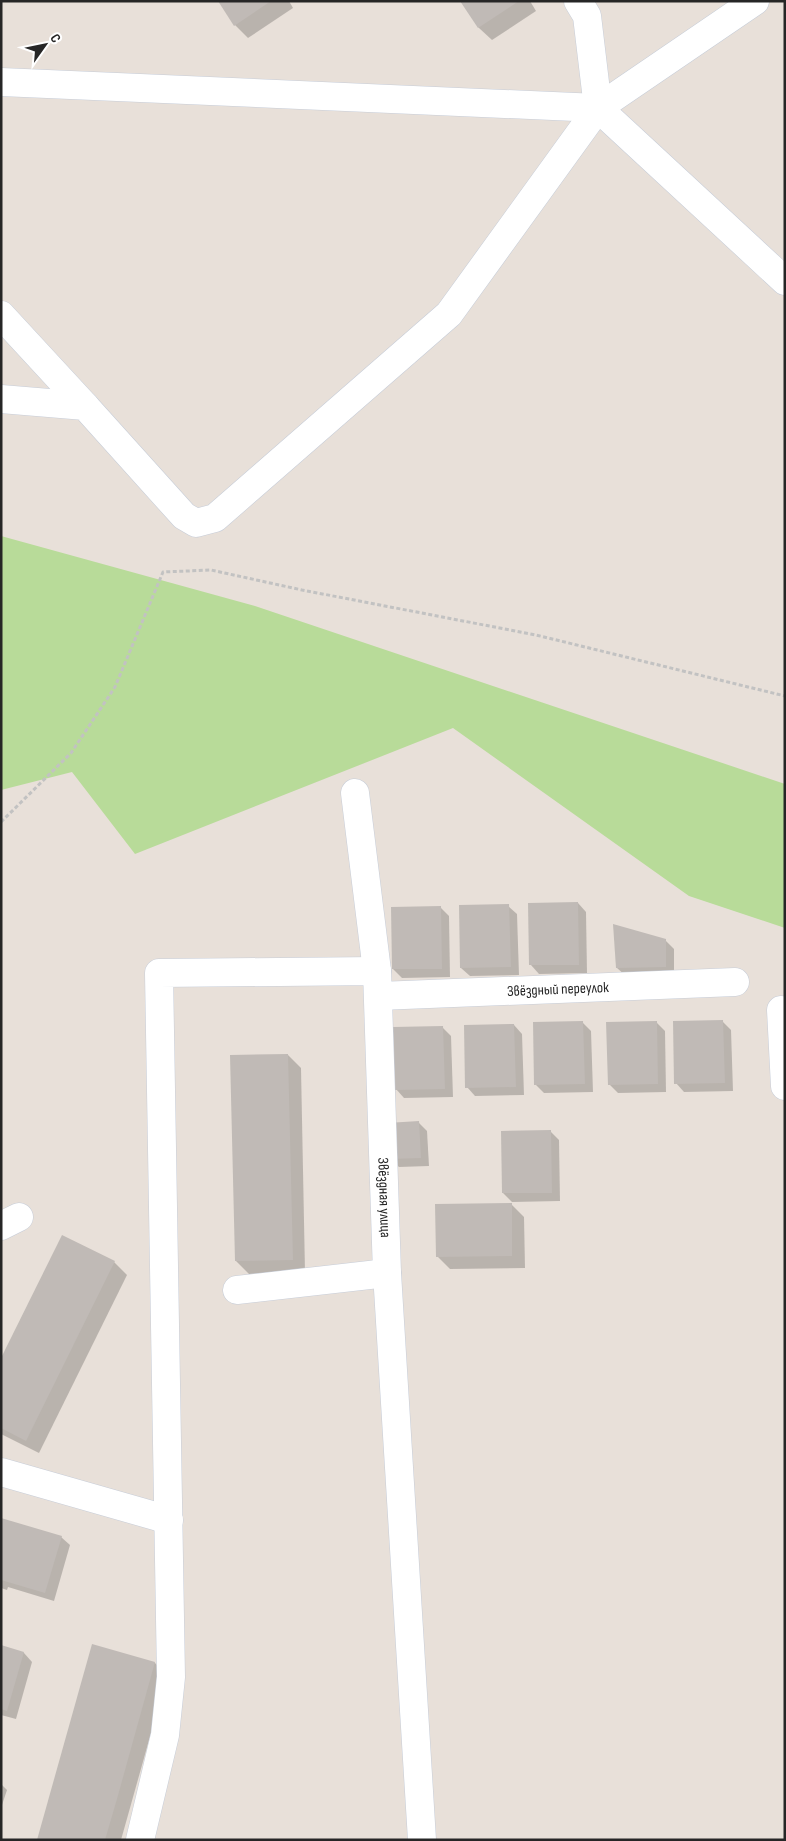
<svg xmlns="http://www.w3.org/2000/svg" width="786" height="1841" font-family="'Sofia Sans Condensed',sans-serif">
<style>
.green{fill:#b8db99}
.shadow{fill:#0003}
.building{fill:#c0bab6}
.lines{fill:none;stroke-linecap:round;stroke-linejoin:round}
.minor-casing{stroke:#c7cdd8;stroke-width:29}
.path{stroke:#c2c2c2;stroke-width:3;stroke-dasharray:4 2.5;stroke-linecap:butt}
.minor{stroke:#fff;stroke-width:28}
.labels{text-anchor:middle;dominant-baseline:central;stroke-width:5;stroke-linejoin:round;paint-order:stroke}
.street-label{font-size:15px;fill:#262626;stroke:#fff}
</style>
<rect width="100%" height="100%" fill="#e8e0d9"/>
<!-- green -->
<path class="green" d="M1 536 255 606 785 784V928L689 896 453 728 135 854 72 772 1 790Z"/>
<!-- shadow -->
<g class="shadow">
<path d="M219 1H289L293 8 248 38 235 25Z"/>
<path d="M461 1H530L536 11 492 40 479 28Z"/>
<path d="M578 903 586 912 587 973 539 974 531 965Z"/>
<path d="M508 906 517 914 519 975 470 976 461 968Z"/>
<path d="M440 907 449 916 450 977 402 978 393 969Z"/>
<path d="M665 940 674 949V975L626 976 617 968Z"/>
<path d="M656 1022 665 1031 666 1092 618 1093 609 1084Z"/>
<path d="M723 1022 731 1030 733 1091 684 1092 676 1083Z"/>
<path d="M583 1023 591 1031 593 1092 544 1093 536 1085Z"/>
<path d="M514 1025 522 1034 524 1095 475 1096 467 1087Z"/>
<path d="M442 1027 451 1036 453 1097 404 1098 396 1089Z"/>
<path d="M288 1055 301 1068 305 1272 249 1274 236 1261Z"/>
<path d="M418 1122 427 1131 429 1166 399 1167 390 1159Z"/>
<path d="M550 1131 559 1140 560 1201 512 1202 503 1193Z"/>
<path d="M511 1204 524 1217 525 1268 450 1269 437 1256Z"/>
<path d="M62 1237 114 1262 127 1275 39 1453 1 1434V1361Z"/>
<path d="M1 1519 61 1537 70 1545 54 1601 8 1587 7 1590 1 1588Z"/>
<path d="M93 1646 155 1663 167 1676 121 1840H38Z"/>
<path d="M1 1647 24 1653 32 1662 16 1719 1 1715Z"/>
<path d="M1 1784 7 1790 1 1808Z"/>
</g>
<!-- building -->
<g class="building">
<path d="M218 1H271L234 26Z"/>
<path d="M460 1H519L478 28Z"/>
<path d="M578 902 579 965H529L528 903Z"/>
<path d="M509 904 511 967 460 968 459 905Z"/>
<path d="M441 906 442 969H392L391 907Z"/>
<path d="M613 924 666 939V967L616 968Z"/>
<path d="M723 1020 725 1083 674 1084 673 1021Z"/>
<path d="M583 1021 585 1084 534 1085 533 1022Z"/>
<path d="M657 1021 658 1084 608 1085 606 1022Z"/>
<path d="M514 1024 516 1087 465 1088 464 1025Z"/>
<path d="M443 1026 445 1089 394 1090 393 1027Z"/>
<path d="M288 1054 293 1260 235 1261 230 1055Z"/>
<path d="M419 1121 421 1158 389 1159 387 1123Z"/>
<path d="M551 1130 552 1193H502L501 1131Z"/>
<path d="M512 1203V1256L436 1257 435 1204Z"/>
<path d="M62 1235 115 1261 26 1441 1 1428V1358Z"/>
<path d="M1 1518 62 1536 45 1593 1 1580Z"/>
<path d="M92 1644 155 1662 117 1799 105 1840H37Z"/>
<path d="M1 1645 24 1652 7 1711 1 1709Z"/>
</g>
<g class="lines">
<!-- minor casing -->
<g class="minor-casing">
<g id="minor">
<path d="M755 1 598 108 785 281"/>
<path d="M1 82 598 108"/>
<path d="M1 315 85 406"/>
<path d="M1 399 85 406 184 516 196 523 215 518 449 314 598 108 587 16 578 1"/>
<path d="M355 793 377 971"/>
<path id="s1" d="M379 996 735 982"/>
<path d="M781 1010 785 1086"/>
<path d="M1 1226 19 1217"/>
<path d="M387 1273 422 1840"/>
<path d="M1 1472 169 1520"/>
<path id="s2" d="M140 1840 165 1735 171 1677 159 973 377 971 387 1273 237 1290"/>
</g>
</g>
<!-- path -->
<path class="path" d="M1 822 71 753 115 687 163 572 211 570 302 590 536 635 785 696"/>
<!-- minor -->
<use href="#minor" class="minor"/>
</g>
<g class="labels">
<!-- street labels -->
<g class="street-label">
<text stroke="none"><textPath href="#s1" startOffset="179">Звёздный переулок</textPath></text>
<text stroke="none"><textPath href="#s2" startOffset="1315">Звёздная улица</textPath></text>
</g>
</g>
<!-- border -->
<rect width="786" height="1841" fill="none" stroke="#262626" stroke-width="5"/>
<!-- north arrow -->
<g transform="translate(45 45) rotate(57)" stroke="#ffffff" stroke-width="4" paint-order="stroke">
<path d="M0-4L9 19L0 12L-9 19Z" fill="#262626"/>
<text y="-8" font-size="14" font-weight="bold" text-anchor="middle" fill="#262626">С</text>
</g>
</svg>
